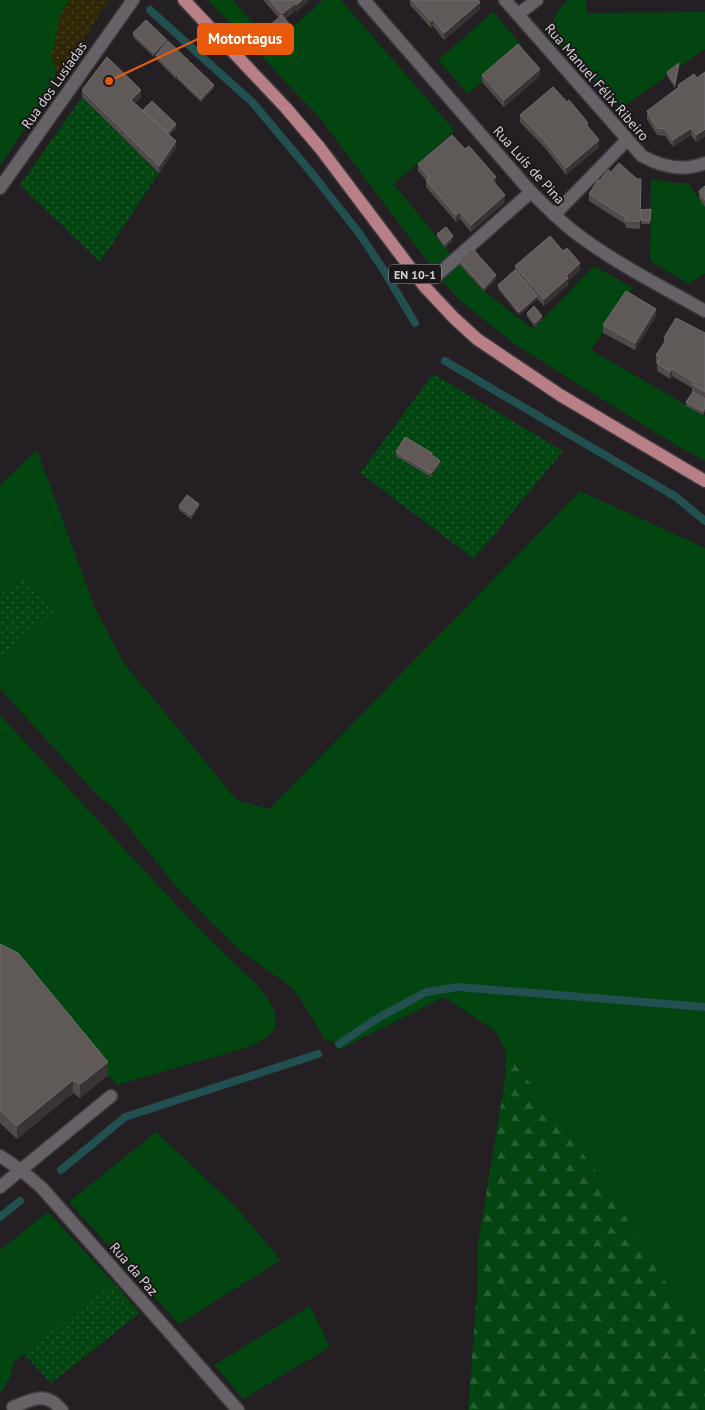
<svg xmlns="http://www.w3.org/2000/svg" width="705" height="1410" font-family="'PT Sans',sans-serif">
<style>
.grass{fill:#024511}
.forest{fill:url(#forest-firs)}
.sand{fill:url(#sand-dots)}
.garden{fill:url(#garden-dots)}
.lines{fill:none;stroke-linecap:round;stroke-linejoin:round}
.stream{stroke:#224f50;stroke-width:8}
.pedestrian-casing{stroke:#3c393c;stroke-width:15}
.minor-casing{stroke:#3c393c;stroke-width:15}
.primary-casing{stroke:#3c393c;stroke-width:15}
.pedestrian{stroke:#666166;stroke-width:12}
.minor{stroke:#666166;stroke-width:12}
.primary{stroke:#b87f86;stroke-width:12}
.wall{fill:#514a4a}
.shaded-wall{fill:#393334}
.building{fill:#5f5958;stroke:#726c6c}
.labels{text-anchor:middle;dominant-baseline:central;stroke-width:4;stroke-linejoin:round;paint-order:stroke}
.shield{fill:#1a161a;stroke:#9e9a9d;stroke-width:1}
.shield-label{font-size:12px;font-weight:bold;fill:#d6d3d5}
.street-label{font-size:14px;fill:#d6d3d5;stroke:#1a161a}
.leader{fill:none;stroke:#e8590c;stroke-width:2}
.callout-dot{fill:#e8590c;stroke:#1a161a;stroke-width:2}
.callout{fill:#e8590c;stroke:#e8590c;stroke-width:2}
.callout-label{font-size:15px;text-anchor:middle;font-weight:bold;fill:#fff}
</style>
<defs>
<pattern id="forest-firs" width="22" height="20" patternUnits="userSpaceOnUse" patternTransform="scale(1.25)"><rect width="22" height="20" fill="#024511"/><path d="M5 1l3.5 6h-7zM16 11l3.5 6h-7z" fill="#265f33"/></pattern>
<pattern id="sand-dots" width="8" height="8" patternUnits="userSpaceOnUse" patternTransform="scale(1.25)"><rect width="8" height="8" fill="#2f2706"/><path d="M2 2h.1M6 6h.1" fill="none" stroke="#4c4529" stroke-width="1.8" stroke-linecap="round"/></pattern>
<pattern id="garden-dots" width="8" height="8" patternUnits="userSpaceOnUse" patternTransform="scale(1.25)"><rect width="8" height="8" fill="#024511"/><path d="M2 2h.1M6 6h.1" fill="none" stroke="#265f33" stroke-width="1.8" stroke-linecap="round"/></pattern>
</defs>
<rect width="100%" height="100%" fill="#231f23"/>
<!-- grass -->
<g class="grass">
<path d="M0 0H109L0 166Z"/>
<path d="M208 0H233L272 45 323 0H341L455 131 394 184 452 256 484 291 533 329 594 266 633 288 591 350 705 416V461L674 444 519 347 460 301 440 278 319 117Z"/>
<path d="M568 0H586L587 13 705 12V49L620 109 561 45C550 26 551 15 568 0Z"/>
<path d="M493 12 523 47 468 94 438 60Z"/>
<path d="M651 179 676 183H688L705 207V273L689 284 650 261Z"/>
<path d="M37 450 95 608 123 662 237 800 269 809 580 491 705 548V1347L608 1187 506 1051 496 1032 444 997 339 1050 332 1041 325 1040 298 995 285 982 265 969 239 949 211 922 174 884 110 804 100 798 0 689V660L55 611 21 576 0 595V485Z"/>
<path d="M0 715 197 927 258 986 269 1000 275 1012 276 1022 274 1030 267 1037 249 1047 117 1085 0 957Z"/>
<path d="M156 1132 236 1207 281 1260 179 1324 69 1202Z"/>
<path d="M48 1212 114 1283 14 1362 9 1380 0 1393V1250Z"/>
<path d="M310 1306 330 1347 243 1399 214 1365Z"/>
</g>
<!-- forest -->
<path class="forest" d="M506 1051 608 1187 705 1347V1410H468L478 1280V1244L505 1080Z"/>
<!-- sand -->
<path class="sand" d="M69 0H109L53 86C56 73 57 66 50 54L54 47 60 16Z"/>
<!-- garden -->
<g class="garden">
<path d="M82 97 159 173 100 262 20 185Z"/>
<path d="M433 374 563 451 474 559 360 473Z"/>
<path d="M21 576 55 611 0 660V595Z"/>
<path d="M114 1283 140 1313 51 1383 24 1354Z"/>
</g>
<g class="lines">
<!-- stream -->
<g class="stream">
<path d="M150 10 253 103 310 171 359 233 383 269 415 323"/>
<path d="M445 361 676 497 705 521"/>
<path d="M339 1044 378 1018 426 992 458 987 705 1007"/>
<path d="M61 1170 125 1117 318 1054"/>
<path d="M0 1217 20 1201"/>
</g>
<!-- pedestrian casing -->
<g class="pedestrian-casing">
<g id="pedestrian">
<path d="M554 215 627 140"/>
<path d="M435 277 531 192"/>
</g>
</g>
<!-- minor casing -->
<g class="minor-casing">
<g id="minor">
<path d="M364 0 531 192C544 205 558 219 573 231 613 262 661 286 705 311"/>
<path d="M505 0 642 156C662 167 683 172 705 163"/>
<path d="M518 14 537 0"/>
<path d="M0 188 133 0"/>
<path d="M0 1156 21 1170 42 1188 238 1410"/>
<path d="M0 1187 111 1096"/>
<path d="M13 1407C34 1399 45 1391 62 1410"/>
</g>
</g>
<!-- primary casing -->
<g class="primary-casing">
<path id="primary" d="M184 0 286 108 320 148 424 286 454 318 477 339 560 395 705 481"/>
</g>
<!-- pedestrian -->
<use href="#pedestrian" class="pedestrian"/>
<!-- minor -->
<use href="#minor" class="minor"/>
<!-- primary -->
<use href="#primary" class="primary"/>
</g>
<!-- wall -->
<g class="wall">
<path d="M263 0H308V2L296 12V10L285 19 290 29 272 45 263 35V31L279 18Z"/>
<path d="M409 0H478L480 9 444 40 433 26 431 28 410 5V1Z"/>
<path d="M133 33 167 43 189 64 214 88 201 102 177 79V77L176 79 156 59V55L154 57 133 37Z"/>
<path d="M679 67 675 88 667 76V72Z"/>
<path d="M705 72V136L696 142 691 135 673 147 665 136 657 135 647 119V111L678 88V85L697 78Z"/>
<path d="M482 75 540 76 504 107 482 82Z"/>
<path d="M82 90 141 97 135 103 143 110 176 128 169 135 176 148 159 173 82 97Z"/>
<path d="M567 102 588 127 599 147 566 175 545 148 520 122V115Z"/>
<path d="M418 164 496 184 505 202 471 232 460 219 456 222 426 187V180L418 171Z"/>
<path d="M611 172 641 186 640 229 626 228 625 224 589 201V194L600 180Z"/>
<path d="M705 186V207L699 198V191Z"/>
<path d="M651 209 650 224H641V210Z"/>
<path d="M437 234 453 240 445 248 437 237Z"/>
<path d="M459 260 496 279 484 291 459 264Z"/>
<path d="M515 266 580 270 568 281V285L544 306 537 299 519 315 498 289V285L515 270Z"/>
<path d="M527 313 542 320 535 327 527 317Z"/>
<path d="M656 316 635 350 603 333V325Z"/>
<path d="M705 333V411L703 415 686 406V402L693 392H692V388L672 376 670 379 657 371V363H656V355L664 342V338Z"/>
<path d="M396 452 440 464 431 477 396 456Z"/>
<path d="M179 506 199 508 191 519 179 510Z"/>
<path d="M0 944 108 1075 80 1098 73 1093 17 1139 0 1123Z"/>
</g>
<!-- shaded-wall -->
<g class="shaded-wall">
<path d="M302 0H308V2L296 12V5Z"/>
<path d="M480 2V9L444 40V33Z"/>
<path d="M296 3V10L283 21V13Z"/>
<path d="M433 19V26L431 28V21Z"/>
<path d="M290 25V29L272 45V41Z"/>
<path d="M167 40V44L154 57V53Z"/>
<path d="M189 61V65L177 76 176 79V75Z"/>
<path d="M679 63V67L675 88V84Z"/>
<path d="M540 69V76L504 107V100Z"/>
<path d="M214 85V88L201 102V99Z"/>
<path d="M141 90V97L131 107V100Z"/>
<path d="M176 124V128L165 139V135Z"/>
<path d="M691 128V135L673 147V140Z"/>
<path d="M705 129V136L696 142V135Z"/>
<path d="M599 140V147L566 175V168Z"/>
<path d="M176 141V148L159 173V166Z"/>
<path d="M496 177V184L492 187V180Z"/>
<path d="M505 195V202L471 232V225Z"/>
<path d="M460 212V219L456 222V215Z"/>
<path d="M453 236V240L445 248V244Z"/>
<path d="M580 263V270L568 281V285L544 306V299L566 276Z"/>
<path d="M496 275V279L484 291V288Z"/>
<path d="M537 296V299L519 315V312Z"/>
<path d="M656 309V316L635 350V343Z"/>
<path d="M542 316V320L535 327V323Z"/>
<path d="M672 369V376L670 379V372Z"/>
<path d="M440 461V464L431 477V473Z"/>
<path d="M199 504V508L191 519V515Z"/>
<path d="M108 1062V1075L80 1098V1084Z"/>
<path d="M73 1080V1093L17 1139V1126Z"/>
</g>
<!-- building -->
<g class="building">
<path d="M270 0H302L296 5V3L283 13 282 12 281 13Z"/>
<path d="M412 0H478L480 2 444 33 433 19 431 21Z"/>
<path d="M282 15 290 25 272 41 263 31Z"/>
<path d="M146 20 167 40 154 53 133 33Z"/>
<path d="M168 41 189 61 176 75 156 55Z"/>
<path d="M518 44 540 69 504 100 482 75Z"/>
<path d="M107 57 141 90 131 100 176 141 159 166 82 90Z"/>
<path d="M190 62 214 85 201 99 177 76Z"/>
<path d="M679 63 675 84 667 72Z"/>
<path d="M705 72V129L696 135 691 128 673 140 665 129 657 128 647 111 679 87 678 85 694 74 697 78Z"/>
<path d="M553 87 567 102 569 100 588 123 586 124 599 140 566 168 545 141 520 115Z"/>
<path d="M152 101 176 124 168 133 143 110Z"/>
<path d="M452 135 465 149 469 146 496 177 492 180 505 195 471 225 460 212 456 215 426 180 429 177 418 164Z"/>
<path d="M619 163 637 179H641L640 221H626L625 217 589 194 598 180H600L608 170 611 172Z"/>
<path d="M705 186V200L699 191Z"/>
<path d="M651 209 650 221 641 220V210Z"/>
<path d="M446 227 453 236 445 244 437 234Z"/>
<path d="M550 236 563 251 567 248 580 263 566 276 568 278 544 299 515 266Z"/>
<path d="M472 248 496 275 484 288 459 260Z"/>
<path d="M515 270 537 296 519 312 498 285Z"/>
<path d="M626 291 656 309 635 343 603 325Z"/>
<path d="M534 306 542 316 535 323 527 313Z"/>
<path d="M676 318 705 333V392L692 384 694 382 682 375 672 369 670 372 657 363 660 358 656 355 667 339 664 338Z"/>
<path d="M693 392 705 399V407L703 411 686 402Z"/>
<path d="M405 437 432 453 431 454 440 461 431 473 396 452Z"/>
<path d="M187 495 199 504 191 515 179 506Z"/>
<path d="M0 944 18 953 108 1062 80 1084 73 1080 17 1126 0 1110Z"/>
</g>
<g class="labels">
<!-- shield labels -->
<rect class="shield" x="389" y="264.5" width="52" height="19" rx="4"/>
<g class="shield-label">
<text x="415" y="274">EN 10-1</text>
</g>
<!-- street labels -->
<g class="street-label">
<text transform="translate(597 82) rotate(49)">Rua Manuel Félix Ribeiro</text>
<text transform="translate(54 85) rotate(-55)">Rua dos Lusíadas</text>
<text transform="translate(529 165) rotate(48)">Rua Luís de Pina</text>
<text transform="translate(134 1269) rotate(49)">Rua da Paz</text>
</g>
</g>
<!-- callouts -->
<path class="leader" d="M109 81L198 39"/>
<circle class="callout-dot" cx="109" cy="81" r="5"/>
<rect class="callout" x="198" y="24" width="95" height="30" rx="5"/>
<g class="callout-label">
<text x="245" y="44">Motortagus</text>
</g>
</svg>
